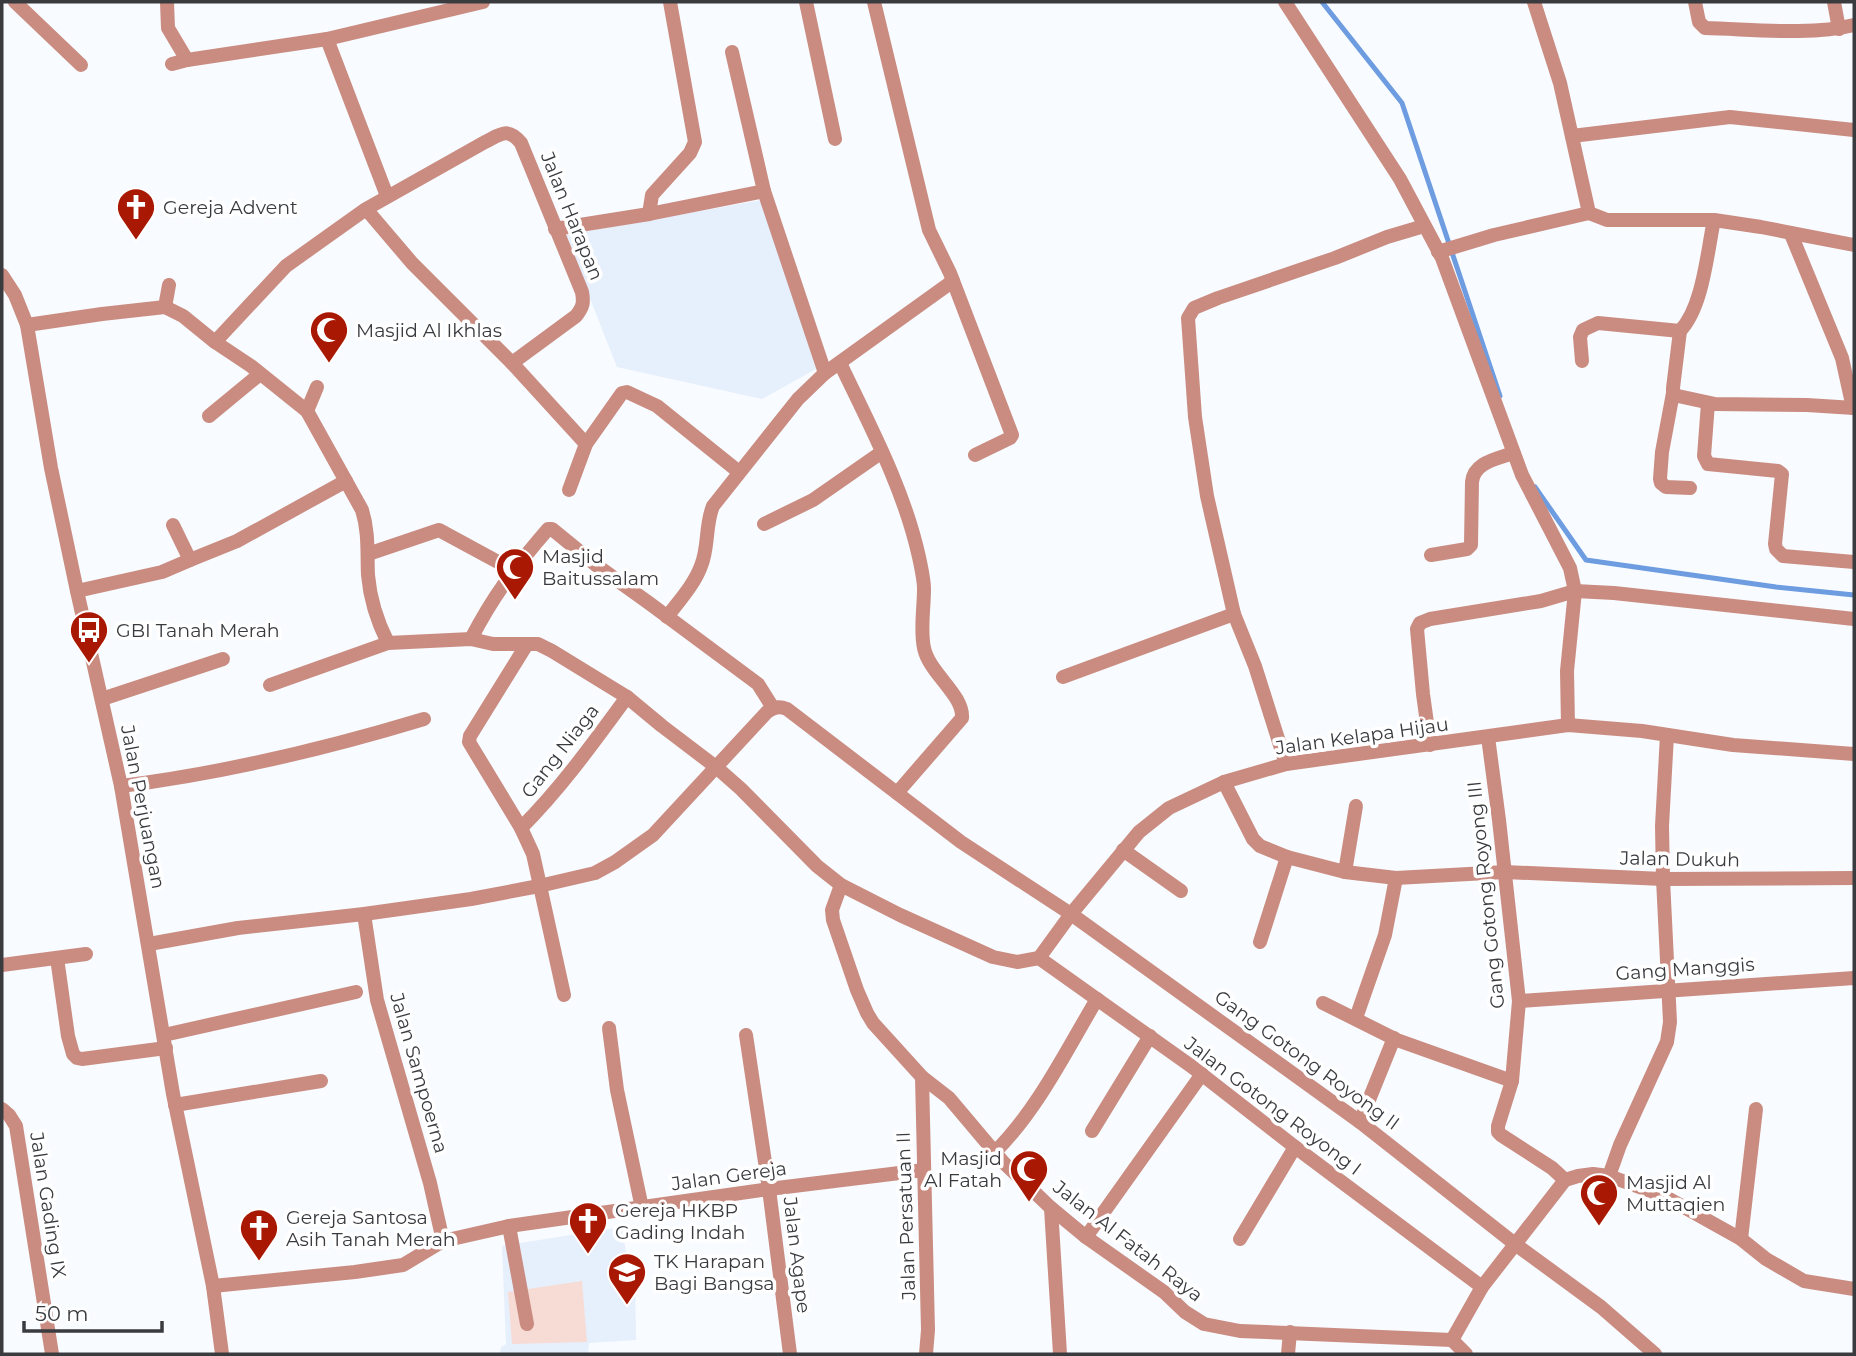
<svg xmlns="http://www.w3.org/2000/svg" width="1856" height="1356" font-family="Montserrat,sans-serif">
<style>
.built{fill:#e6effc}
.green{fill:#f7dbd5}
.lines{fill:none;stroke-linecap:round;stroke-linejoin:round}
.stream{stroke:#6d9ce0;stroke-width:5}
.street{stroke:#ca8c80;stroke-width:14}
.labels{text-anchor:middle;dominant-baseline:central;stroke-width:7;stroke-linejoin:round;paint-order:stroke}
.poi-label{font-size:19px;fill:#393b3f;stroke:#fff;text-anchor:start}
.street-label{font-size:19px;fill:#393b3f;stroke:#fff}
</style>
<rect width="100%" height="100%" fill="#f8fbff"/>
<!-- built -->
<g class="built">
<path d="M762 200 816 369 762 399 617 367 565 235Z"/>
<path d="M622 1227 629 1271 635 1273 636 1340 589 1343 588 1354H500L501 1347 506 1344 502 1246Z"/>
</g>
<!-- green -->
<path class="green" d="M582 1281 587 1342 512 1344 508 1292Z"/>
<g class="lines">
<!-- stream -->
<g class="stream">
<path d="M1322 2 1402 103 1500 396"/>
<path d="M1535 487 1586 560 1776 587 1854 595"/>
</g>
<!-- street -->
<g class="street">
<path d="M15 2 81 65"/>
<path d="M167 2 168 28 187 60"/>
<path d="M806 2 835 139"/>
<path d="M874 2 929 230 950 273 1012 435 1010 438 975 455"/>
<path d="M1285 2 1400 179 1442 258 1522 475 1570 568 1575 591 1567 671 1568 725"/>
<path d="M1534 2 1560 83 1589 213 1607 220H1714L1761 227 1854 245"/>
<path d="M1695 2 1699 22 1705 28C1751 29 1810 36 1854 25"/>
<path d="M1834 2 1839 29"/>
<path d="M327 39 387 196"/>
<path d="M732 52 764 191"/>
<path d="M172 64 187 60 327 39 483 2"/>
<path d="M1572 136 1730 117 1854 130"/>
<path d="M649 214 652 195 690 153 695 142 670 2"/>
<path d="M555 229 649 214 764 191 825 373"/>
<path d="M1791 234 1842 358 1853 408"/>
<path d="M1438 252 1494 235 1589 213"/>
<path d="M2 275 15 295 27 325 51 468 77 591 121 786 173 1094 213 1286 222 1354"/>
<path d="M165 307 169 285"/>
<path d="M27 325 102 314 165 307 183 316 215 342 251 366 307 411 362 510C369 532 367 553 368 575 370 599 377 621 388 643L471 639 493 644H538L552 651 627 697 662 726 716 767 741 789 817 866 841 885 900 915 993 957 1017 962 1039 958 1071 914 1139 832 1169 808 1224 782 1286 764 1568 725 1642 731 1733 745 1854 754"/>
<path d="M1680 331 1673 388V393L1678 396 1715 404 1807 405 1854 408"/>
<path d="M1680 331C1703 307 1707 253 1714 220"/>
<path d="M215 342 286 266 366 209 485 142C501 134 508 127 521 143L582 292C584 303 583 307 576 316L512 363 412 263 366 209"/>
<path d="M1582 361 1580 337 1583 330 1598 323 1680 331"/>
<path d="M512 363 586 444"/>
<path d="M840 363C870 426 904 489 919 557 921 567 924 579 924 589 924 609 920 629 924 648 929 673 964 695 962 718L897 793"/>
<path d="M1673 393 1662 452 1660 479 1661 483 1666 487 1690 488"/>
<path d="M1708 403 1704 456 1708 464 1778 471 1782 474 1775 544 1776 549 1783 556 1854 562"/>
<path d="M307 411 317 387"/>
<path d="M209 416 260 374"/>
<path d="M569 490 586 444 622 393 627 392 657 406 739 472"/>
<path d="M764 524 813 500 882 452"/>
<path d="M173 525 190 560 237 541 346 481"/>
<path d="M368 554 439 530 513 570"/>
<path d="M1431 555 1467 549 1471 545 1472 482C1474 462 1497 459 1513 453"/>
<path d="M77 591 162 572 190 560"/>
<path d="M667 617C679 601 694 585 701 566 709 547 705 525 713 506L798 399 825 373 953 281"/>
<path d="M471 639C493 596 516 566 548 529H552L596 565 649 603 758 684 773 708"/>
<path d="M527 644 470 736 469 742 521 828 533 854 564 995"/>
<path d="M1063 677 1234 614"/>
<path d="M270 685 388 643"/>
<path d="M102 699 223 659"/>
<path d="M1488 737 1499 820 1519 1001 1512 1081 1498 1126V1132L1501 1135 1552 1168 1565 1180"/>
<path d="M1430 745 1423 694 1417 629 1420 623 1430 619 1541 601 1575 591 1614 593 1854 619"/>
<path d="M1286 764 1255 666 1234 614 1207 496 1195 417 1188 318 1194 308 1218 298 1335 258 1387 237 1424 226"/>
<path d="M1224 782 1253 839 1260 846 1287 857 1345 872 1396 878 1505 872 1663 879 1854 878"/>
<path d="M121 786C224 773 325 749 424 719"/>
<path d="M521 828C561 788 594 742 627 697"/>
<path d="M1123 850 1181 891"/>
<path d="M1345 872 1356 806"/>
<path d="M841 885 832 910 833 920 857 990 867 1013 873 1023 922 1077 949 1098 1003 1162 1051 1208 1086 1237 1164 1292 1185 1312 1204 1324 1240 1331 1452 1340"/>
<path d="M364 914 377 1000 430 1183 443 1241"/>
<path d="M1260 942 1287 857"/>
<path d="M149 944 238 928 364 914 471 899 539 886 595 873 615 862 653 835 767 712C774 707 779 706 787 709L961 842 1071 914 1360 1122 1515 1244 1601 1307 1655 1354"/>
<path d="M57 958 68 1036 73 1054 77 1058 82 1059 166 1048"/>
<path d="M1039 958 1191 1066 1295 1147 1482 1287"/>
<path d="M2 965 86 954"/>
<path d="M1519 1001 1854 978"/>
<path d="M1323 1003 1397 1040 1512 1081"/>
<path d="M1356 1018 1385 935 1396 878"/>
<path d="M609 1028 617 1090 642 1208"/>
<path d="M164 1035 356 992"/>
<path d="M746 1035 769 1189 790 1354"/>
<path d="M922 1077 928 1330 926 1354"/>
<path d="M175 1105 321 1081"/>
<path d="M2 1109 9 1115 16 1126 52 1354"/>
<path d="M1360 1122 1394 1038"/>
<path d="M1092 1131 1150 1036"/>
<path d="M995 1152C1038 1109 1066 1051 1097 999"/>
<path d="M1609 1176 1620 1145 1667 1042 1670 1022 1663 879 1662 826 1667 735"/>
<path d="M1051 1208 1060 1354"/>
<path d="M509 1226 527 1324"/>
<path d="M1086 1237 1202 1074"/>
<path d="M1240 1239 1295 1147"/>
<path d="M1741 1239 1756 1109"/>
<path d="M213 1286 355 1272 403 1265 443 1241 509 1226 769 1189 924 1170"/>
<path d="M1452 1340 1482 1287 1565 1180 1578 1176 1593 1174 1609 1176 1664 1196 1741 1239 1766 1259 1804 1281 1854 1289"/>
<path d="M1452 1340 1466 1354"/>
<path d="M1288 1354 1290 1332"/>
</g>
</g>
<!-- icons -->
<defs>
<g id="church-pin" transform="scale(2.0125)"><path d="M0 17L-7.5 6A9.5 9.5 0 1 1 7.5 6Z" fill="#a91803" stroke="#fff"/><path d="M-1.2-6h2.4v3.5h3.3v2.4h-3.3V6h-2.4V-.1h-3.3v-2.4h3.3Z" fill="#fff"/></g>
<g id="mosque-pin" transform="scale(2.0125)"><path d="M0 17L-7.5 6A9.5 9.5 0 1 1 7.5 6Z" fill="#a91803" stroke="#fff"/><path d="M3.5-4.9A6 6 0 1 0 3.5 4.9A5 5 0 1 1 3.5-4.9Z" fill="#fff"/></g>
<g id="bus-pin" transform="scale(2.0125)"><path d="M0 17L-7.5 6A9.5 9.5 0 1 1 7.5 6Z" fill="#a91803" stroke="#fff"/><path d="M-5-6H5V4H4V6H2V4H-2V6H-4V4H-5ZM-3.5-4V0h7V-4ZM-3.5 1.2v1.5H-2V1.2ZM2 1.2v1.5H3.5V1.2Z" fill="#fff"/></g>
<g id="school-pin" transform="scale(2.0125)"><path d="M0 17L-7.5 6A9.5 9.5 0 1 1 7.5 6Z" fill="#a91803" stroke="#fff"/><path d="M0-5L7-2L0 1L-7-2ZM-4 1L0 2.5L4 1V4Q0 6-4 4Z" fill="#fff"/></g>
</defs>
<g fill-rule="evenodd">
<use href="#church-pin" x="136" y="207"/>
<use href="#mosque-pin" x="329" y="330"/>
<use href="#mosque-pin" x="515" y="567"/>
<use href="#bus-pin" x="89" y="630"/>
<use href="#mosque-pin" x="1029" y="1169"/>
<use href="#mosque-pin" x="1599" y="1193"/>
<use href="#church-pin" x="588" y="1221"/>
<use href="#church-pin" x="259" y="1228"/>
<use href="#school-pin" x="627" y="1272"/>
</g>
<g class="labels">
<!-- poi labels -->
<g class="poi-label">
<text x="163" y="207">Gereja Advent</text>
<text x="356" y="330">Masjid Al Ikhlas</text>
<text x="542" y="556">Masjid<tspan x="542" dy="22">Baitussalam</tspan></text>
<text x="116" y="630">GBI Tanah Merah</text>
<text x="1002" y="1158" text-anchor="end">Masjid<tspan x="1002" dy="22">Al Fatah</tspan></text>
<text x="1626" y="1182">Masjid Al<tspan x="1626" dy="22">Muttaqien</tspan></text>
<text x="615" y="1210">Gereja HKBP<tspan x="615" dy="22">Gading Indah</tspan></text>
<text x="286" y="1217">Gereja Santosa<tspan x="286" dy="22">Asih Tanah Merah</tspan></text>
<text x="654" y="1261">TK Harapan<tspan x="654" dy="22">Bagi Bangsa</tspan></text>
</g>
<!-- street labels -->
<g class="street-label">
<text transform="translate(572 216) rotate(68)">Jalan Harapan</text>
<text transform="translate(1362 736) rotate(-8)">Jalan Kelapa Hijau</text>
<text transform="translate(560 751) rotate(-52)">Gang Niaga</text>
<text transform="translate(143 807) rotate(79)">Jalan Perjuangan</text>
<text transform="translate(1680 859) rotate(1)">Jalan Dukuh</text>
<text transform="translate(1486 895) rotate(-96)">Gang Gotong Royong III</text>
<text transform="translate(1685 969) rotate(-4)">Gang Manggis</text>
<text transform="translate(1307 1060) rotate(36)">Gang Gotong Royong II</text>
<text transform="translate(419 1073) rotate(74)">Jalan Sampoerna</text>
<text transform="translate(1273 1106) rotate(37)">Jalan Gotong Royong I</text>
<text transform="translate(729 1176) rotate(-8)">Jalan Gereja</text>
<text transform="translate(48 1205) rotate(81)">Jalan Gading IX</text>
<text transform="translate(906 1216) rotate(-92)">Jalan Persatuan II</text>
<text transform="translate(1128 1241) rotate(38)">Jalan Al Fatah Raya</text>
<text transform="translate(797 1255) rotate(83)">Jalan Agape</text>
</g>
</g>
<!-- border -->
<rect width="1856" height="1356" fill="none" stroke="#393b3f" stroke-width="7"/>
<!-- scale -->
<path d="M24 1321v10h138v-10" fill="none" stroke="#393b3f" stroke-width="3.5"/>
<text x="35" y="1321" font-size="21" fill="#393b3f" stroke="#ffffff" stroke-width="5" paint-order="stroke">50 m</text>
</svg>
